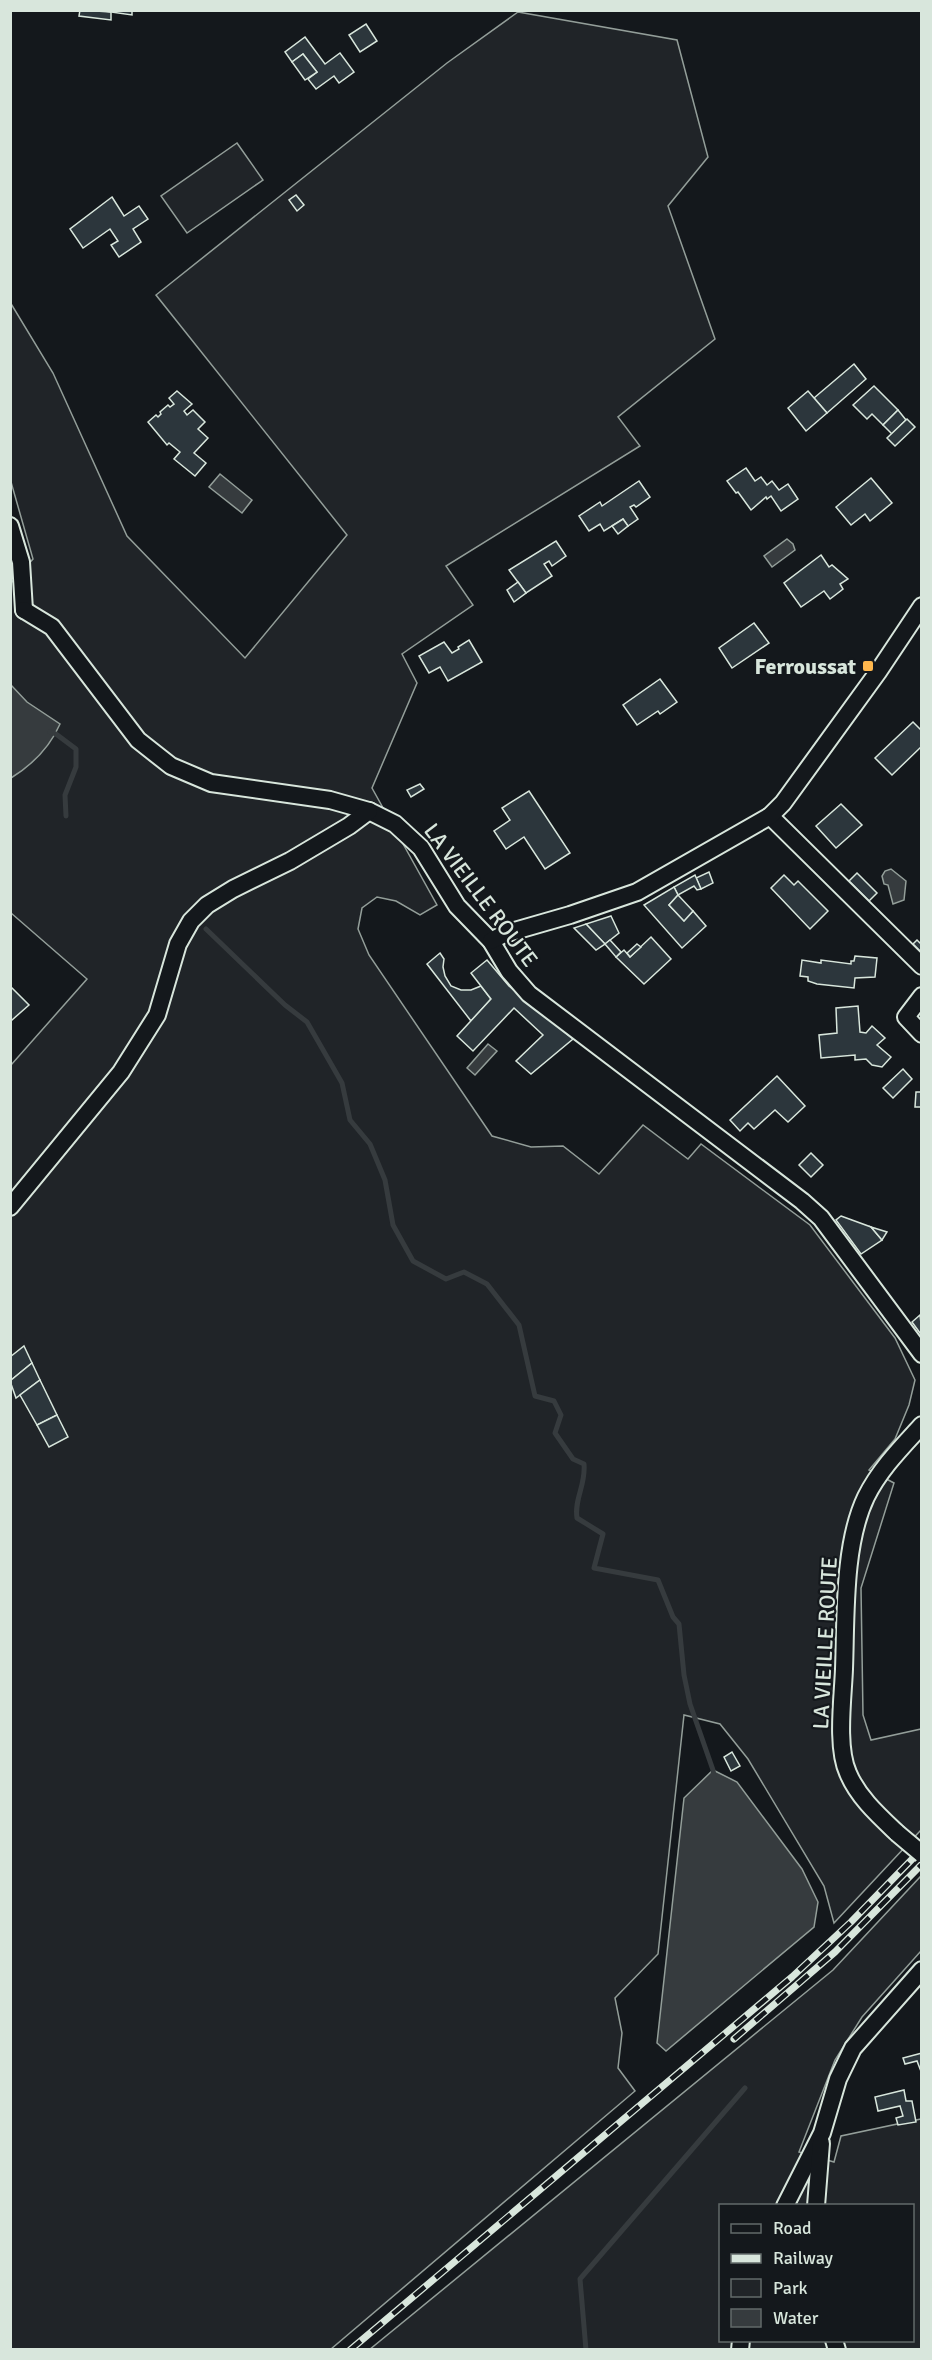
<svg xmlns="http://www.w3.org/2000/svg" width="932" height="2360" font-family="Signika,sans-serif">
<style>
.green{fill:#202428;stroke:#939e99;stroke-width:1.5;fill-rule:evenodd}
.water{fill:#363b3e;stroke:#939e99;stroke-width:1.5}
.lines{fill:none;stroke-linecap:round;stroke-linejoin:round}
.stream{stroke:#363b3e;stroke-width:5}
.building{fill:#2c363c;stroke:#d8e6dc;stroke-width:1.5}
.street-casing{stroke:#d8e6dc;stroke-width:20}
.street{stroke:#14181c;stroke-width:16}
.rail-casing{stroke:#d8e6dc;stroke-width:7}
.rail{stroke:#14181c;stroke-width:4.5;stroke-dasharray:14;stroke-linecap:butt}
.street-bridge-casing{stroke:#d8e6dc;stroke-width:20;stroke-linecap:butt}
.street-bridge{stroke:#14181c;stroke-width:16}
.poi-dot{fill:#ffb74d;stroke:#14181c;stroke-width:2}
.labels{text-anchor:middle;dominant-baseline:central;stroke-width:4.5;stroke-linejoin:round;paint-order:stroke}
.poi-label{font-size:22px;font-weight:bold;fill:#d8e6dc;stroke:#14181c;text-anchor:end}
.street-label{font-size:22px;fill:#d8e6dc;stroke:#14181c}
</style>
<rect width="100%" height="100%" fill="#14181c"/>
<!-- green -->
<g class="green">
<path d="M518 12 677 40 708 157 668 206 715 339 618 417 640 446 446 566 473 605 402 654 417 683 372 788 437 905 420 915 396 901 377 897 362 908 358 929 369 955 492 1136 531 1147 563 1146 599 1174 643 1125 688 1159 701 1144 810 1225 895 1338 915 1380 909 1405 895 1439 869 1470 894 1483 861 1588 863 1715 871 1740 921 1729V1830L834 1923 824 1886 748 1759 720 1724 684 1715 658 1954 615 1998 622 2033 618 2068 635 2091 331 2349H11V1065L87 979 11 913V583L33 559 11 482 10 302 53 373 127 536 245 658 347 535 156 295 447 63Z"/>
<path d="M237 143 263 180 187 233 161 196Z"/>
<path d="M921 1876V1951L862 2017 835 2060 799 2152 834 2162 841 2136 921 2119V2349L369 2350 833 1970ZM720 2206H912V2340H720Z"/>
</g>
<!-- water -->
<g class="water">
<path d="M220 474 252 500 242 513 209 487Z"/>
<path d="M787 539 793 544 795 550 772 567 764 556Z"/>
<path d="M11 685 27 702 60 724C50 747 32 765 11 778Z"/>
<path d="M891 869 906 881 904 900 893 904 888 885 884 884 882 876 885 871Z"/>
<path d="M488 1044 497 1051 475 1075 467 1068Z"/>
<path d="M713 1770 737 1782 802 1869 818 1902 814 1927 666 2051 657 2043 684 1798Z"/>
</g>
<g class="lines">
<!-- stream -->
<g class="stream">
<path d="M50 732 56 734 76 749V767L65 795 66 816"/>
<path d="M206 929 285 1005 307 1022 342 1083 350 1120 370 1144 385 1180 393 1225 413 1261 446 1279 464 1272 487 1284 519 1325 535 1396 554 1401 561 1415 555 1433 573 1459 584 1464C586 1485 574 1499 577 1518L603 1534 594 1568 658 1580 673 1617 679 1624 684 1675 690 1704 713 1770 714 1777"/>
<path d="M586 2350 580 2279 745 2088"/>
</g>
</g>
<!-- building -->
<g class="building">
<path d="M80 10 111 12V20L79 16Z"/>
<path d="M97 10H132V15Z"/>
<path d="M366 24 377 41 360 52 349 35Z"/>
<path d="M305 37 325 64 340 53 354 72 339 83 334 76 316 89 308 79 317 72 303 54 292 62 285 52Z"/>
<path d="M303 54 317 72 305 80 292 62Z"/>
<path d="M296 195 304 205 297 211 289 200Z"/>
<path d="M112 197 124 216 139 206 148 219 133 229 141 242 119 257 111 245 118 241 110 229 83 248 70 229Z"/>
<path d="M854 364 866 379 827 413 814 398Z"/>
<path d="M874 386 898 410 883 425 872 414 867 419 853 405Z"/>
<path d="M177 391 192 404 184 411 187 415 193 410 205 422 198 429 208 438 194 453 206 463 195 476 174 459 180 452 169 443 167 445 148 422 156 415 158 417 161 414 160 412 168 405 170 407 174 404 169 398Z"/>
<path d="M808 391 827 413 806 431 788 408Z"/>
<path d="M898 410 906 420 892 434 883 425Z"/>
<path d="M907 419 915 427 895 446 887 438Z"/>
<path d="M746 468 755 481 761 477 767 485 772 481 779 490 788 484 798 499 781 511 771 496 767 499 766 497 751 510 738 492 736 493 727 481Z"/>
<path d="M871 478 892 503 870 521 865 514 851 525 836 507Z"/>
<path d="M639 481 650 497 636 507 634 505 630 507 638 519 628 526 623 519 604 531 600 524 589 531 579 516 600 502 602 506Z"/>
<path d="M623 519 628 526 618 534 612 526Z"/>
<path d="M556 541 566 556 552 566 549 561 544 564 552 576 526 593 509 570Z"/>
<path d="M821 555 829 567 832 565 848 579 840 584 843 589 830 599 824 591 801 607 784 583Z"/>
<path d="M518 582 526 593 514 602 507 590Z"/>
<path d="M754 623 769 643 732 668 719 648Z"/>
<path d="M469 640 482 662 448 681 440 667 429 673 419 656 444 642 452 653 459 649 458 647Z"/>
<path d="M660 679 677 702 660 714 658 711 637 725 623 705Z"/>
<path d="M913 722 922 731V746L892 775 875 758Z"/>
<path d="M420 784 424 789 411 797 407 790Z"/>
<path d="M529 791 570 853 545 869 524 837 506 849 494 831 510 820 502 808Z"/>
<path d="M841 804 862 825 836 848 816 826Z"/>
<path d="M709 872 713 883 701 889 696 878Z"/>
<path d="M857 873 877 893 869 901 849 881Z"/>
<path d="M695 875 701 889 697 890 694 886 678 895 674 887Z"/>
<path d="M784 875 794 885 798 881 828 911 810 929 771 888Z"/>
<path d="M674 887 678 895 669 905 684 921 693 911 706 926 682 948 644 905Z"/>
<path d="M678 895 693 911 684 921 669 905Z"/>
<path d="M611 916 619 933 605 944 586 924Z"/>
<path d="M586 924 605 944 596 950 574 928Z"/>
<path d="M651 937 671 959 644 984 616 957 624 950 630 957Z"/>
<path d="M610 940 621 952 616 957 605 944Z"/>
<path d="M917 940 922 945V953L913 944Z"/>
<path d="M637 944 641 947 630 957 627 953Z"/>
<path d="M440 953 444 959 443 967 445 976 451 986 461 990H471L481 986 491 999 471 1021 427 964Z"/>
<path d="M855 956 877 958 875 977 855 978 854 988 817 984 808 981V977L800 976 802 960 821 963V960L851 964V961H854Z"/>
<path d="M487 960 509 986 573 1039 531 1074 516 1061 543 1035 514 1008 473 1051 457 1036 491 999 471 973Z"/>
<path d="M10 986 29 1005 12 1020 10 1018Z"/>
<path d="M858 1006 860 1032 866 1033 872 1026 885 1038 877 1045 891 1057 882 1067 872 1065 866 1059 855 1060V1055L821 1058 819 1035 837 1033 836 1008Z"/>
<path d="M903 1069 912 1079 893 1098 883 1088Z"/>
<path d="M777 1076 805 1106 788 1122 775 1110 754 1129 748 1123 740 1131 730 1120Z"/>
<path d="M916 1092H922V1107H915Z"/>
<path d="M811 1153 823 1165 811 1177 799 1165Z"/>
<path d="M841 1216 871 1227 882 1240 861 1254 836 1220Z"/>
<path d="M871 1227 887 1232 882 1240Z"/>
<path d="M920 1315 922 1332 920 1333 912 1322Z"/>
<path d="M24 1346 32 1363 10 1381V1357Z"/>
<path d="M32 1363 40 1380 16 1398 10 1381Z"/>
<path d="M40 1380 57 1415 37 1425 20 1395Z"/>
<path d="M57 1415 68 1437 49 1447 37 1425Z"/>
<path d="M732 1752 740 1766 731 1771 724 1757Z"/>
<path d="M922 2053V2074L917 2061 905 2064 903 2058Z"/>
<path d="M904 2090 906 2101H912L916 2122 898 2125 896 2118 903 2116 900 2106 878 2111 875 2097Z"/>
</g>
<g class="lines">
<!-- street casing -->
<g class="street-casing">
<g id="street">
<path d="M10 526 21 562 24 610"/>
<path d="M24 610 52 627 138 740 171 766 211 783 330 800 369 811 395 824 421 848 457 906 491 941 509 971 529 994 802 1201 821 1218 922 1354"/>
<path d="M770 816 922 966"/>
<path d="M491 941 504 934 570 915 637 892 770 816 783 803 878 672 922 606"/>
<path d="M922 996 906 1017 922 1034"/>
<path d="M10 1207 121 1072 157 1015 178 944 191 921 207 905 233 889 290 861 349 826 369 811"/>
<path d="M897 1833C878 1815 858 1797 848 1773 836 1747 843 1697 844 1669 846 1617 843 1545 866 1497 880 1469 901 1448 922 1425"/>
<path d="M785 2206 822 2133 838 2079 853 2048 922 1970"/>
<path d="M816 2206 821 2143"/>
<path d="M834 2340 837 2350"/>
<path d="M740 2350 741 2340"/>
</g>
</g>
<!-- street -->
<use href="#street" class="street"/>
<!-- rail casing -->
<g class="rail-casing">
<g id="rail">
<path d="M734 2039 835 1952 922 1864"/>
<path d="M350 2350 792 1977 851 1922 922 1849"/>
</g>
</g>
<!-- rail -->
<use href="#rail" class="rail"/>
<!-- street-bridge casing -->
<g class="street-bridge-casing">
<path id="street-bridge" d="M897 1833 922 1854"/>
</g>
<!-- street-bridge -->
<use href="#street-bridge" class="street-bridge"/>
</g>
<!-- markers -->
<rect class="poi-dot" x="862" y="660" width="12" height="12" rx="3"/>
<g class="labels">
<!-- poi labels -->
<g class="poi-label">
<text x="856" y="666">Ferroussat</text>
</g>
<!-- street labels -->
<g class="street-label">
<text transform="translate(481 895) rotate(53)">LA VIEILLE ROUTE</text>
<text transform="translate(825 1643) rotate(-87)">LA VIEILLE ROUTE</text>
</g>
</g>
<!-- border -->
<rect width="932" height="2360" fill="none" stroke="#d8e6dc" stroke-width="24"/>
<!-- legend -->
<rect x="719" y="2204" width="195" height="138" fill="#14181c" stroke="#626a69" stroke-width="1.5"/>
<rect x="731" y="2224" width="30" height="9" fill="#14181c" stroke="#626a69" stroke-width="1.5"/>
<text x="773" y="2234" font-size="18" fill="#d8e6dc">Road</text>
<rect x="731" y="2254" width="30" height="9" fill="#d8e6dc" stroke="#626a69" stroke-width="1.5"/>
<text x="773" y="2264" font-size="18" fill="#d8e6dc">Railway</text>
<rect x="731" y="2279" width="30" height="18" fill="#202428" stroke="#626a69" stroke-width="1.5"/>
<text x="773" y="2294" font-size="18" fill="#d8e6dc">Park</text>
<rect x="731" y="2309" width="30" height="18" fill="#363b3e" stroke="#626a69" stroke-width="1.5"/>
<text x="773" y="2324" font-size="18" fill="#d8e6dc">Water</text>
</svg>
